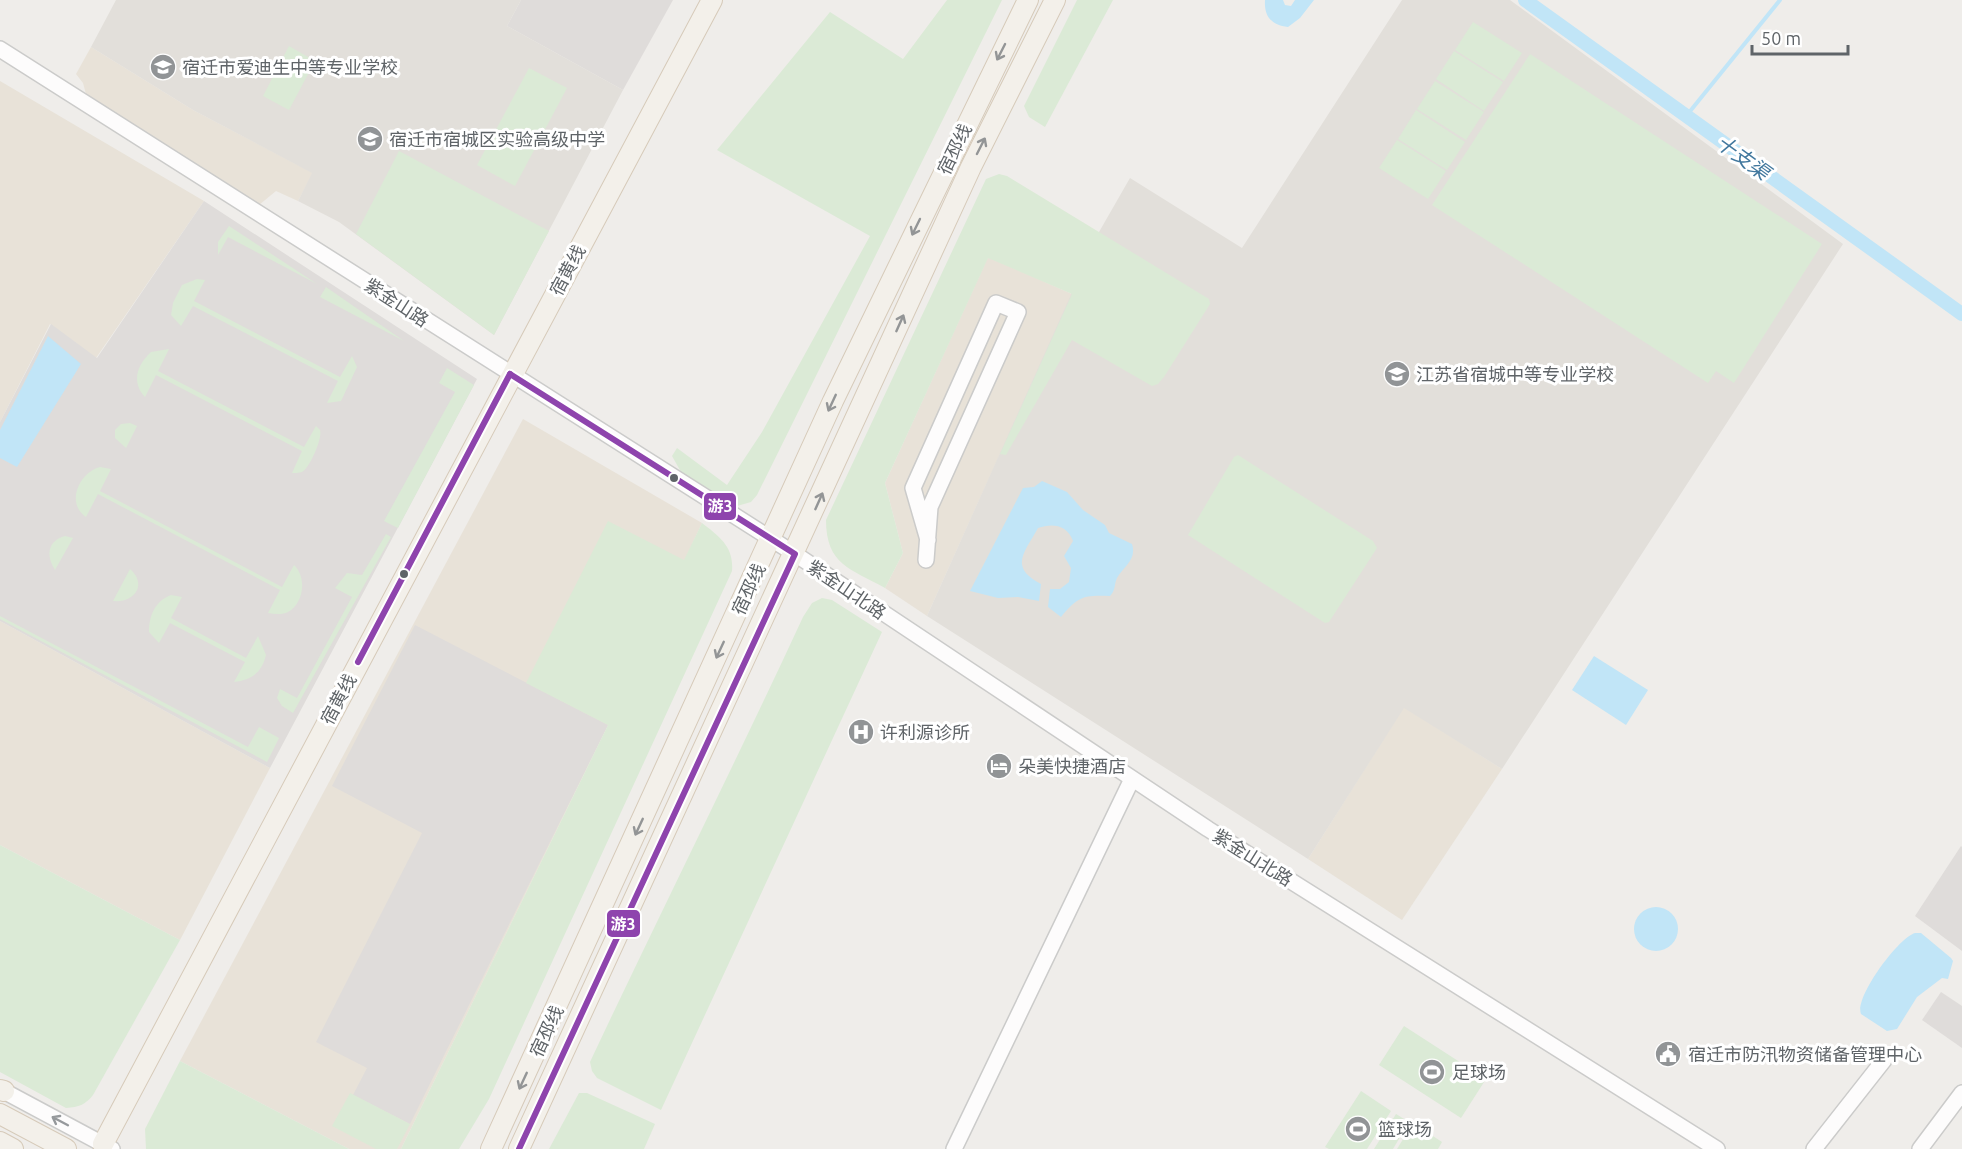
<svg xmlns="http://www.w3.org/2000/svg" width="1962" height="1149" font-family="Ubuntu,'Noto Sans SC',sans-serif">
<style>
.commercial{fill:#e8e2d8}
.industrial{fill:#dfdcda}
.education{fill:#e2dfda}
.green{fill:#dbead6}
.water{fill:#c1e5f7}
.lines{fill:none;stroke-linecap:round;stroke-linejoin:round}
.stream{stroke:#c1e5f7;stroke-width:4}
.canal{stroke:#c1e5f7;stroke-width:14}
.minor-casing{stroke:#cbcbca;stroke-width:18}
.major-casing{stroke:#d6cab9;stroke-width:22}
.minor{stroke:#fdfcfc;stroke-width:15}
.major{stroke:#f3f0ea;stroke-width:20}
.bus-1-casing{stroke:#fff;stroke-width:10}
.bus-1{stroke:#8e44ad;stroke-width:6}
.oneway{stroke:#939596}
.oneway2{stroke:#96999c}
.bus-dot{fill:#5f6468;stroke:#fff;stroke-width:2}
.labels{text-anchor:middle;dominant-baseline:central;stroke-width:6;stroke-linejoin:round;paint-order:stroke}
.poi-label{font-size:18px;fill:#5f6468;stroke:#fff;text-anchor:start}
.street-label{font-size:18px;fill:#5f6468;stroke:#fff}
.water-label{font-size:20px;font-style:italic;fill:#42789e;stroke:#fff}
.line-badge{stroke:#fff;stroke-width:2}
.badge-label{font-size:16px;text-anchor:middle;font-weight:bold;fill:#fff}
</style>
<rect width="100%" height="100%" fill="#efedea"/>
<!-- commercial -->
<g class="commercial">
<path d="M91 47 193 110 313 173 298 201 276 191 259 205 86 94 83 83 76 74Z"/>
<path d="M0 81 204 201 96 358 50 324 0 422Z"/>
<path d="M988 257 1072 294 927 616 885 588 903 553 885 483Z"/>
<path d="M523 419 702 523 608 725 401 1149H349L180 1061Z"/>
<path d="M0 621 270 768 180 940 0 845Z"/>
<path d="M1404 707 1502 769 1402 920 1308 859Z"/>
</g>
<!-- industrial -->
<g class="industrial">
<path d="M521 0H673L623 90 507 26Z"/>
<path d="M204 201 477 379 270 768 0 621V422L51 324 97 358Z"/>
<path d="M415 625 608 725 410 1124 353 1095 367 1068 316 1042 422 833 332 786Z"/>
<path d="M1961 846 1962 847V951L1915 916Z"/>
<path d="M1941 992 1962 1006V1048L1922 1020Z"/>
</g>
<!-- education -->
<g class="education">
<path d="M116 0H521L507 26 623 90 494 335 339 222 298 201 312 173 193 110 91 47Z"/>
<path d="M1402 0H1510L1843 244 1502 769 1404 708 1308 859 927 616 1099 232 1130 178 1242 248Z"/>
</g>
<!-- green -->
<g class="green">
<path d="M947 0H1002L757 495 751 502 737 506 681 472 672 456 677 448 727 485 762 432 870 236 717 150 830 12 903 59Z"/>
<path d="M1077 0H1113L1045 127 1029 117 1024 106Z"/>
<path d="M1473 22 1522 53 1504 81 1455 50Z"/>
<path d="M289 46 315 61 289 110 263 96Z"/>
<path d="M1454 51 1503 82 1484 111 1436 79Z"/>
<path d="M1530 54 1822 244 1734 383 1716 371 1708 383 1432 205Z"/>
<path d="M529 68 567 88 515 186 477 165Z"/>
<path d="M1435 81 1484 112 1466 140 1417 109Z"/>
<path d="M1416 110 1465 142 1447 170 1398 139Z"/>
<path d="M1397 140 1446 171 1428 199 1379 168Z"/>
<path d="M399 151 549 231 494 335 356 234Z"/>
<path d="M999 174 1007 176 1209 299 1210 304 1164 377 1158 384 1152 386 1072 340 1006 455 1000 454 1072 294 988 258 885 483 903 553 885 588C851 569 826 565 826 520L986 179Z"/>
<path d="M229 226 317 284 228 237 218 255V242Z"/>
<path d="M197 279 205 280 194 301 340 377 352 356 357 367 341 401 327 403 338 381 193 306 181 326 171 315 173 303 182 285Z"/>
<path d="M326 287 404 341 320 297Z"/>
<path d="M169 349 158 371 304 447 316 426 320 430C323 437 310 468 302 472 299 473 294 473 292 473L302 451 156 375 145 397C131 382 137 365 151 352Z"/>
<path d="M447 368 474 385 398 528 384 521 455 392 439 383Z"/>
<path d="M130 423 137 426 126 448 115 438V430L121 424Z"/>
<path d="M1238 455 1373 541 1377 548 1329 622 1325 623 1188 535 1234 457Z"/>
<path d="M100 467 111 469 100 491 282 587 294 565C307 577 304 603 288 612 282 615 275 614 268 613L280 590 98 494 86 517C65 503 80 472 100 467Z"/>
<path d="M608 521 684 560 702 523C720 537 734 547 732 571L489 1099 459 1149H401L608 725 526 683Z"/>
<path d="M386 534 391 537 293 713 282 706 277 698 280 689 297 698 352 597 335 588 347 573 362 575Z"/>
<path d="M65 536 73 538 55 570C46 556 47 541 65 536Z"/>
<path d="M130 569C148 585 134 603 113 601Z"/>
<path d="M171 595 182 597 171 618 246 658 258 636 266 655C262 672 252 680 234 682L245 662 170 623 159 643 149 632C149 616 155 601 171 595Z"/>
<path d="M822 598 832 600 882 632 661 1110 597 1078 592 1071 590 1062C660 913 734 766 803 617L812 603Z"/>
<path d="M0 616 248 747 259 727 279 738 267 762 0 619Z"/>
<path d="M0 845 180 940 93 1095C85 1105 79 1107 66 1108L0 1072Z"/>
<path d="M1404 1026 1486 1079 1461 1118 1379 1065Z"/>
<path d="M180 1061 349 1149H146L145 1129Z"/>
<path d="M1361 1091 1391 1111 1367 1149H1329L1325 1147Z"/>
<path d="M350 1093 410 1124 397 1149H376L332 1126Z"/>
<path d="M579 1093H587L655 1124 644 1149H549Z"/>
<path d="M1396 1114 1409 1122 1393 1149H1374Z"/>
<path d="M1413 1123 1442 1142 1438 1149H1397Z"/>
</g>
<!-- water -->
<g class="water">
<path d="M1265 0H1283L1285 5 1291 6 1295 0H1314L1300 18 1288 27C1271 25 1264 16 1265 0Z"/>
<path d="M48 336 81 364 17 467 0 458V430Z"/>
<path d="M1042 481 1067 492 1083 510 1105 525 1109 533 1132 544C1137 560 1124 566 1117 578 1114 584 1116 590 1110 596 1084 595 1078 596 1061 617L1048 607 1050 589H1060L1069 582 1071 568 1064 556 1073 541C1067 525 1053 523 1038 528 1025 552 1008 567 1041 584L1039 601 1018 597 998 598 970 591 1023 488 1034 487Z"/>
<path d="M1594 656 1648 690 1626 725 1572 690Z"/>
<circle cx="1656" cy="929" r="22"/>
<path d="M1915 933H1921L1951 958 1953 961 1948 979 1942 978 1917 997 1897 1029 1887 1031 1861 1014C1854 998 1898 938 1915 933Z"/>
</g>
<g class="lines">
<!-- stream -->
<path class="stream" d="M1687 115 1780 0"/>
<!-- canal -->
<path class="canal" d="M1525 0 1962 314"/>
<!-- minor casing -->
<g class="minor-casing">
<g id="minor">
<path d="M0 49 795 554 1208 829 1717 1149"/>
<path d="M926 560 930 507 1018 312 996 303 913 488 928 540"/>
<path d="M0 1089 112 1149"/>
<path d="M954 1149 1132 779"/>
<path d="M1814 1149 1884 1060"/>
<path d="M1920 1149 1962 1093"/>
</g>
</g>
<!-- major casing -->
<g class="major-casing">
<g id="major">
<path d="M0 1090 4 1091"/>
<path d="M0 1114 66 1149"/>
<path d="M0 1142 13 1149"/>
<path d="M103 1144 712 0"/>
<path d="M491 1149 833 401 1028 0"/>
<path d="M519 1149 971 167 1055 0"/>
</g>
</g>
<!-- minor -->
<use href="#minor" class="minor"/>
<!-- major -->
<use href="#major" class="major"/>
<!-- bus-1 casing -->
<g class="bus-1-casing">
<g id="bus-1">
<path d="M510 374 795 554 519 1149"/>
<path d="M358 662 510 374"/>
</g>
</g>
<!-- bus-1 -->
<use href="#bus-1" class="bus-1"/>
</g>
<!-- one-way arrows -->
<defs><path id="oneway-shaft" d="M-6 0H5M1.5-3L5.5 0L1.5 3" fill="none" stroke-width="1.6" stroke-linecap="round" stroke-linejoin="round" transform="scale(1.5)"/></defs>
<g class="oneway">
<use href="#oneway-shaft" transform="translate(1001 52) rotate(117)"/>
<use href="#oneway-shaft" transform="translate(981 146) rotate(-63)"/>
<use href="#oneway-shaft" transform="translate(916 227) rotate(116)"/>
<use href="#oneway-shaft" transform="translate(900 323) rotate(-66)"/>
<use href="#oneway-shaft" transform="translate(832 403) rotate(115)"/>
<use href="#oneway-shaft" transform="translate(819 501) rotate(-66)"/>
<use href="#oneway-shaft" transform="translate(720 650) rotate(115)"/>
<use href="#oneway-shaft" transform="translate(639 827) rotate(115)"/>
<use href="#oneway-shaft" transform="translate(523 1081) rotate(115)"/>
</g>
<use class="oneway2" href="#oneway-shaft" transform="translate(60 1121) rotate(-152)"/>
<!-- icons -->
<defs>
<g id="school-disc" transform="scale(1.35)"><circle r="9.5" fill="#919496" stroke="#fff"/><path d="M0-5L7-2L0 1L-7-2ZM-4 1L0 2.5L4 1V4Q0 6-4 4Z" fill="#fff"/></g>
<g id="hospital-disc" transform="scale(1.35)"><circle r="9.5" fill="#919496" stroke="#fff"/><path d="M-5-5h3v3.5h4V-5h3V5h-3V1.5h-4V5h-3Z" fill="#fff"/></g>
<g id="hotel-disc" transform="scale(1.35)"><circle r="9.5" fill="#919496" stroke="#fff"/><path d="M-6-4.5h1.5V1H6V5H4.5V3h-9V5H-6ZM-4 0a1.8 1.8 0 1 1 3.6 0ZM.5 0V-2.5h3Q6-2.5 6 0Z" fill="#fff"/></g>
<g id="civic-disc" transform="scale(1.35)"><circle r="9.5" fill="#919496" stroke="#fff"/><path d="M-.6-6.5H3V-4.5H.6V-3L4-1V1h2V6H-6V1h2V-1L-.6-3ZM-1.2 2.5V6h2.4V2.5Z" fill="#fff"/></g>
<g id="stadium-disc" transform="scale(1.35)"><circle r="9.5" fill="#919496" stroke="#fff"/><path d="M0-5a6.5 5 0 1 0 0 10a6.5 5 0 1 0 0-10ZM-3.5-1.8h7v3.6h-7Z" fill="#fff"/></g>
</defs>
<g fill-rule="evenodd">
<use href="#school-disc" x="163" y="67"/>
<use href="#school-disc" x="370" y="139"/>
<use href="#school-disc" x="1397" y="374"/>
<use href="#hospital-disc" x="861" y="732"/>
<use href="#hotel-disc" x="999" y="766"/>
<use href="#civic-disc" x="1668" y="1054"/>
<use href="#stadium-disc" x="1432" y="1072"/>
<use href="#stadium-disc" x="1358" y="1129"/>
</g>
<!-- markers -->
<g class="bus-dot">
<circle cx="674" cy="478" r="5"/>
<circle cx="404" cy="574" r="5"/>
</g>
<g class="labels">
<!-- poi labels -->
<g class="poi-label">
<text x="182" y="67">宿迁市爱迪生中等专业学校</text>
<text x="389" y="139">宿迁市宿城区实验高级中学</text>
<text x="1416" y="374">江苏省宿城中等专业学校</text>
<text x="880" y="732">许利源诊所</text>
<text x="1018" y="766">朵美快捷酒店</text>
<text x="1688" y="1054">宿迁市防汛物资储备管理中心</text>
<text x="1452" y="1072">足球场</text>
<text x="1378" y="1129">篮球场</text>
</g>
<!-- street labels -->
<g class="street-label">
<text transform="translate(954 149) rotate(-64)">宿邳线</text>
<text transform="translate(567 270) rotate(-62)">宿黄线</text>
<text transform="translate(397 302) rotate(33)">紫金山路</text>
<text transform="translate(748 589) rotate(-65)">宿邳线</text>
<text transform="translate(847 589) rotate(34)">紫金山北路</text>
<text transform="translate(338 699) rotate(-62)">宿黄线</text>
<text transform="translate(1253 857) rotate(32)">紫金山北路</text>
<text transform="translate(546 1031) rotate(-65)">宿邳线</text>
</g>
<!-- water labels -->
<g class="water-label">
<text transform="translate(1743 157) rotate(36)">十支渠</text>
</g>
</g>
<g class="line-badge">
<rect x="703" y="492" width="34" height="29" rx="6" fill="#8e44ad"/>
<rect x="606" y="909" width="35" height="29" rx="6" fill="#8e44ad"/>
</g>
<g class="badge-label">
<text x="720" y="512">游3</text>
<text x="623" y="930">游3</text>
</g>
<!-- scale -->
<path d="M1752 45v9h96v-9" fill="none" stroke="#5f6468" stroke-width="3"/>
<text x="1761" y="45" font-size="18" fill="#5f6468" stroke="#ffffff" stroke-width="4.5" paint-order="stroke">50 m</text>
</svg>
